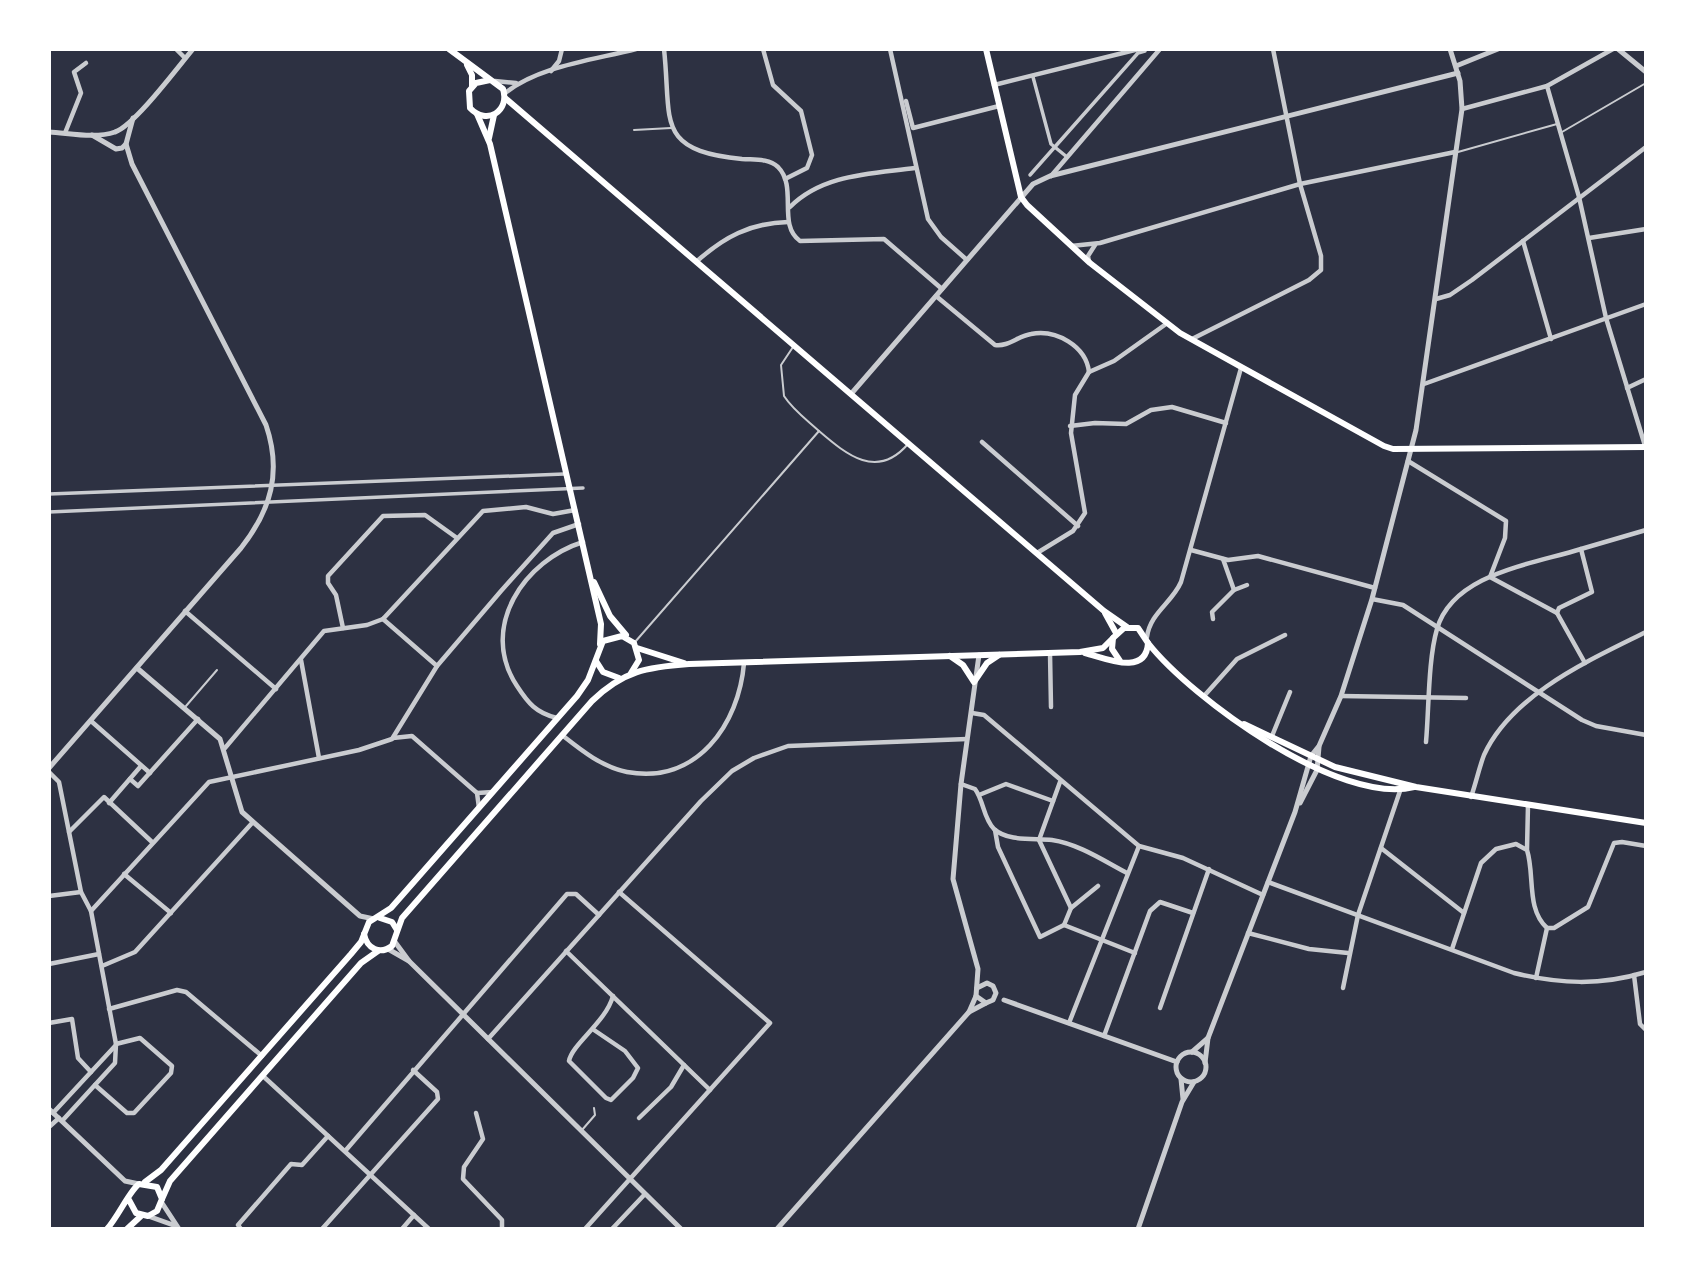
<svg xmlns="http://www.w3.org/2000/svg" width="1695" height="1278" font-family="Ubuntu,sans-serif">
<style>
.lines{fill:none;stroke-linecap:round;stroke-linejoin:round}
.service{stroke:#caccd0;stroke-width:2}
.pedestrian{stroke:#caccd0;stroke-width:3.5}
.minor{stroke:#caccd0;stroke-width:4.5}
.tertiary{stroke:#caccd0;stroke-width:5}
.secondary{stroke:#fff;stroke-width:6}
</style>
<rect width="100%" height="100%" fill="#2d3142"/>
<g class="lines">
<!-- service -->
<g class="service">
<path d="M634 130 671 128"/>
<path d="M1562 132 1646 83"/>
<path d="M1458 152 1557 124"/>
<path d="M793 347 781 365 784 396C793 410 807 420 819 431 847 455 877 480 908 444"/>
<path d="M635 642 819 431"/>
<path d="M186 706 217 670"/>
<path d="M582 1130 595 1115 594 1108"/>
</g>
<!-- pedestrian -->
<g class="pedestrian">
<path d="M1033 77 1051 144 1067 157"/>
<path d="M1030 175 1138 53 1145 51"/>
<path d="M49 494 564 474"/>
<path d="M49 512 583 488"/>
</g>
<!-- minor -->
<g class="minor">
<path d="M176 49 185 58"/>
<path d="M664 49C672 121 654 150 742 159 755 160 768 158 778 167 798 187 777 225 800 241L884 239 942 289"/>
<path d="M763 49 773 85 801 111 812 155 807 168 785 179"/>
<path d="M890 49 928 219 941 237 967 260"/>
<path d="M551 71 559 61 562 49"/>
<path d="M495 81 516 83"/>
<path d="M994 85 1139 49"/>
<path d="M1547 86 1579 197 1606 318 1646 449"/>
<path d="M504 94C538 66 594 60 636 49"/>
<path d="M906 101 913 128 999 106"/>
<path d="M1462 109 1547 86 1613 49"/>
<path d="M65 133 81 93 74 72 86 63"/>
<path d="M1051 176 1160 49"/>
<path d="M790 207C823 174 871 174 915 168"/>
<path d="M1589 238 1646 229"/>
<path d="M1523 241 1551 339"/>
<path d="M1071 246 1100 243 1300 184 1455 152"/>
<path d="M696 262C724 237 750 223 788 222"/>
<path d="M1089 262 1088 256 1095 245"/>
<path d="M936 296 995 345C1008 347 1018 336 1031 334 1056 329 1086 346 1089 372"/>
<path d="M1436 299 1450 295 1472 280 1646 147"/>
<path d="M1192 339 1309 280 1321 270V256L1300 184 1273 49"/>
<path d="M1424 384 1646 304"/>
<path d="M1627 388 1646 379"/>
<path d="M1070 426 1095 423 1126 424 1151 410 1172 407 1226 423"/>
<path d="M982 442 1078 526"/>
<path d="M1408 461 1506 521 1505 538 1490 577 1557 613"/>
<path d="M1191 550 1228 560 1258 556 1375 588"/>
<path d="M1037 553 1073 531 1085 513 1071 433 1075 395 1089 372 1114 361 1166 324"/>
<path d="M1223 559 1234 590"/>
<path d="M1372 599 1403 605 1582 720 1596 726 1646 735"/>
<path d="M185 611 276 689"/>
<path d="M383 619 437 666"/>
<path d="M1213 619 1212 612 1234 590 1247 585"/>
<path d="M343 628 336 595 328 583V576L383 516 425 515 457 538"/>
<path d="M1147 637C1150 613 1172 603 1181 582L1241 368"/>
<path d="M1050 653 1051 707"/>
<path d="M301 660 319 758"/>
<path d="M1585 663 1557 613 1559 608 1592 592 1581 549 1646 530"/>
<path d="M1204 696 1237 659 1285 635"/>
<path d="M1341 696 1466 698"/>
<path d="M972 713 984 715 1139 846 1183 858 1263 895"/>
<path d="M557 718C536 713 528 703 517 686 478 627 525 560 583 542"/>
<path d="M91 721 150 773"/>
<path d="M562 735C581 750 602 767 627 772 697 785 739 724 744 663"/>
<path d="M1272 736 1290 692"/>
<path d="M393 738 412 736 477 793 479 808"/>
<path d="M1426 742C1429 709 1428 660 1437 629 1453 573 1534 564 1581 549"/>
<path d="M225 748 324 631 367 625 383 619 483 511 526 507 553 514 575 510"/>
<path d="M49 772 59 782 81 892 91 911"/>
<path d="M130 779 138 786 198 719"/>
<path d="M1060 782 1039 840 1071 908"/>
<path d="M961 784 975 789C984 801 983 818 994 829 1008 842 1035 838 1052 840 1079 844 1104 861 1127 873"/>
<path d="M477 793 493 792"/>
<path d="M979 795 1006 784 1053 801"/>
<path d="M1471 797C1476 783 1479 768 1484 755 1512 694 1590 660 1646 632"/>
<path d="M109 803 141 766"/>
<path d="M995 830 998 847 1040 937 1064 925 1071 908 1098 886"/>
<path d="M69 832 104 797 152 842"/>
<path d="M1381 848 1464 913"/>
<path d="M1527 849 1528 805"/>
<path d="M124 874 171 913"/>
<path d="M1268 882 1514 973C1560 984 1600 986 1646 972"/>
<path d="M49 896 81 892"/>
<path d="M1064 925 1135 953"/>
<path d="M1547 928H1554L1588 907 1614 843 1622 842 1646 846"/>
<path d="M1248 933 1309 949 1348 953"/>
<path d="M1452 949 1481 863 1496 849 1516 844 1527 850C1535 875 1526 909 1547 928L1536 978"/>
<path d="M566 951 710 1090"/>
<path d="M49 964 99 954"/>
<path d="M102 966 135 952 253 822"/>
<path d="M1634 975 1640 1024 1646 1030"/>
<path d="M1343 988 1358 915 1400 791"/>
<path d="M1160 1008 1209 869"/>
<path d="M109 1009 177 990 186 992 262 1056"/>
<path d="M49 1023 72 1019 78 1058 91 1072"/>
<path d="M1069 1023 1139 846"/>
<path d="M594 1030 625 1051 638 1068 633 1078 611 1100 606 1098 569 1061C572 1044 606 1022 613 996"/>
<path d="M1104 1036 1150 911 1160 902 1193 913"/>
<path d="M488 1039 701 801 732 771 754 758 788 746 967 739"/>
<path d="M263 1076 429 1229"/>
<path d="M95 1085 127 1113H134L171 1073 172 1066 140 1038 116 1044"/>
<path d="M53 1113 116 1045"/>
<path d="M476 1113 483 1139 464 1167 463 1179 502 1220V1229"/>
<path d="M639 1118 671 1087 684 1065"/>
<path d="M62 1121 115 1063 116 1044 91 911 209 782 359 750 392 739 437 666 501 591 553 533 579 524"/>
<path d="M49 1127 59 1118"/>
<path d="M346 1150 567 894H576L599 915"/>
<path d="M241 1229 238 1225 291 1164 302 1165 328 1136"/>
<path d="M322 1229 438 1099 437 1092 413 1070"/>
<path d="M402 1229 414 1215"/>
<path d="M585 1229 770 1023 619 892"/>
<path d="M612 1229 645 1194"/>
</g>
<!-- tertiary -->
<g class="tertiary">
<path d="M1618 49 1646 72"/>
<path d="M1456 66 1498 49"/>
<path d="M49 132C69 133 95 139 115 132 134 126 178 67 193 49"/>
<path d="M92 135 116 149 122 148 126 144 133 118"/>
<path d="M851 394 1033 184 1050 176 1458 73"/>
<path d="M137 668 220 739 242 812 360 916 374 919"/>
<path d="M49 768 241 548C271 510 282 472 266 425L132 164 126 144"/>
<path d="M1300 803 1317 770 1319 747"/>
<path d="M395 942 409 961"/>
<path d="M388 949 409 961 681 1229"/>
<path d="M976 996 986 1003 993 1000 996 993 993 986 987 983 977 988"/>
<path d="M1004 1000 1177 1062"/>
<path d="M969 1012 976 996 978 969 953 879 961 784 979 655"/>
<circle cx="1191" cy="1067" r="15"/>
<path d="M1192 1052 1208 1038"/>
<path d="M1205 1063 1208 1038 1295 812 1311 756 1319 746 1341 696 1372 599 1416 430 1462 109 1460 81 1450 49"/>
<path d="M1181 1079 1183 1099"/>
<path d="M49 1109 125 1181 139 1184"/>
<path d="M162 1203 179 1229"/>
<path d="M148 1216 176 1226"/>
<path d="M777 1229 969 1012 986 1003"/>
<path d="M1138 1229 1182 1102 1194 1082"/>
</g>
<!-- secondary -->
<g class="secondary">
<path d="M449 49 503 89C510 111 487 126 470 108L469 91 476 83 490 80"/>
<path d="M986 49 1021 197 1027 205 1090 263 1180 333 1384 446 1393 449 1646 447"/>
<path d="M467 65 472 75V86"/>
<path d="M505 98 1104 611 1127 627"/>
<path d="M477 114 490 144 601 624 600 644"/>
<path d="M489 138 494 115"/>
<path d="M594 582 610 616 626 635"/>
<path d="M1105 613 1116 633"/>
<path d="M1148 643C1192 699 1340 806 1414 787"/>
<path d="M637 648 684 663"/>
<path d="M1085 653C1105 658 1146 677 1148 643L1138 628H1124L1113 638 1112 649 1120 661"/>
<path d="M950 656 963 665 974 682 987 663 999 655"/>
<path d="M596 661 603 672 619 678"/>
<path d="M1244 724 1335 767 1416 787 1646 823"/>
<path d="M380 918 392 922 397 930"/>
<path d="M364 934C367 949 380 955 392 946L402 918 592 701C623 671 647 667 689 664L1080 652 1103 648 1113 638"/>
<path d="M145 1182 161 1170 351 954 361 942 369 922 391 908 577 696 588 680 603 641 622 636 634 643 639 660 631 673"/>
<path d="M162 1199 170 1181 361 963 378 951"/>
<path d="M107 1229C118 1217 130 1190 139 1184L157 1187 162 1199 157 1211 148 1216 136 1213 129 1200"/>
<path d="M127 1229 141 1216"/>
</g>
</g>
<!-- border -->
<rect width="1695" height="1278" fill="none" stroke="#ffffff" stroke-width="102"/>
</svg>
